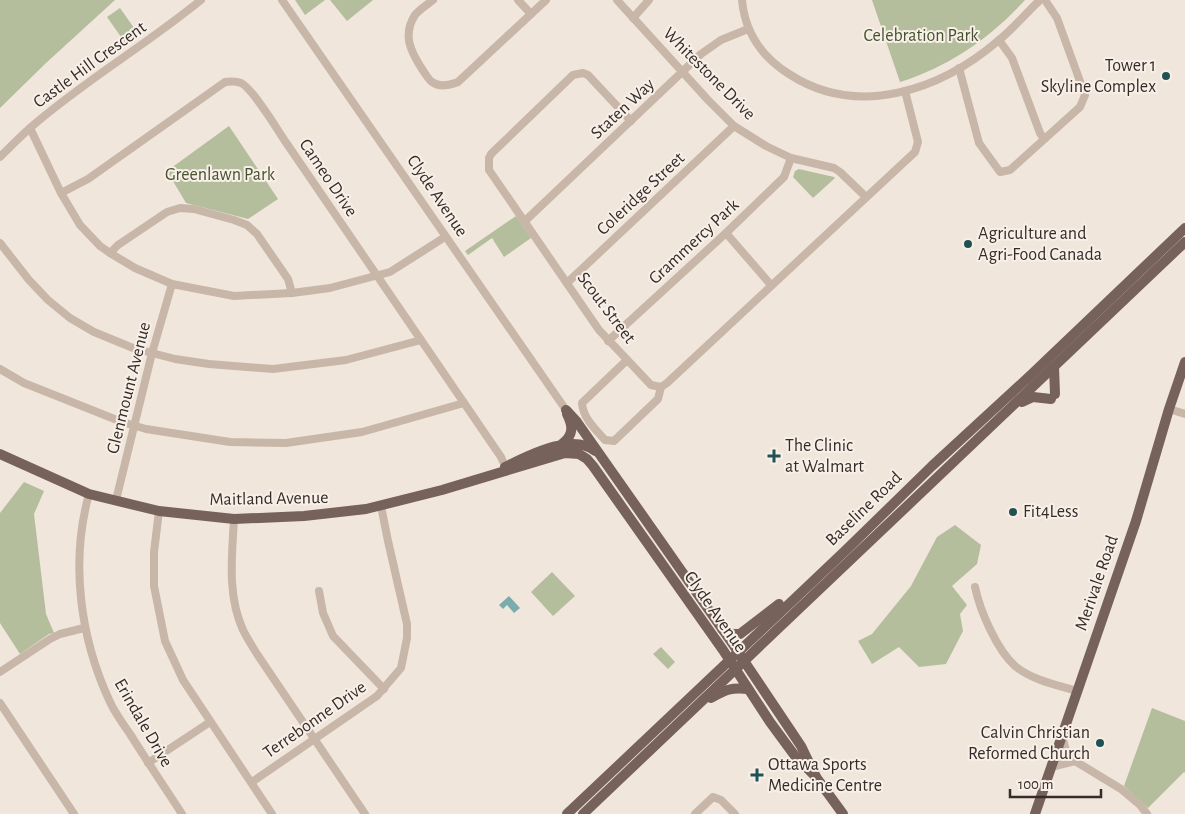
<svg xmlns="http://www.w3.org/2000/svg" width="1185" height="814" font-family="'Alegreya Sans',sans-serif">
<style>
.green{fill:#b4be9c}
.water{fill:#7cabac}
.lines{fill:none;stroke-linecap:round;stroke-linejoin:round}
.minor{stroke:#c8b6a8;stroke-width:8}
.major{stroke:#76625a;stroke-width:10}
.poi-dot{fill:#205254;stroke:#f8f0e8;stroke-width:2}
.labels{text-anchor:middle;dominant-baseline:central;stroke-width:4;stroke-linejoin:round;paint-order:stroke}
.park-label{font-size:18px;fill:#46522d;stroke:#f8f0e8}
.street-label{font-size:18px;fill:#352c28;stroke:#f8f0e8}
.poi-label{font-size:18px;fill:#352c28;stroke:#f8f0e8;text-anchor:start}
</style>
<rect width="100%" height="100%" fill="#f0e6dc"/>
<!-- green -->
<g class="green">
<path d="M0 0H115L46 63 0 108Z"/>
<path d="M295 0H325L305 15Z"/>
<path d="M330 0H373L347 21Z"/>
<path d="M872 0H1025C990 38 950 66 900 82Z"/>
<path d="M120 8 139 35 126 44 107 17Z"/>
<path d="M229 126 278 199 248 219 186 203 167 171Z"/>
<path d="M799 169 834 177 835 178 813 198 793 177 795 171Z"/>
<path d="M516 216 531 238 504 257 492 238 468 255 465 251Z"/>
<path d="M24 482 44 491 34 514 46 614 54 633 49 634 20 654 0 623V513Z"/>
<path d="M955 525 981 545 977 564 952 586 967 605 960 614 963 631 946 664 919 667 899 647 872 664 858 641 872 634 911 586 937 537Z"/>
<path d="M552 572 575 596 553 616 531 592Z"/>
<path d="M661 647 675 662 668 669 653 654Z"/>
<path d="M1152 708 1185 721V773L1184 772 1148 808 1124 786Z"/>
</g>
<!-- water -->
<path class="water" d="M509 596 520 608 514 613 507 605 503 609 499 605Z"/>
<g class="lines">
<!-- minor -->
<g class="minor">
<path d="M282 0 566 410"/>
<path d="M433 0C427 5 420 9 415 15 402 35 411 52 422 69 425 73 428 79 432 82 440 88 450 85 458 82L546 0"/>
<path d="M518 0 531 14"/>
<path d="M617 0 708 100 734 126 766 146 791 158 834 168 840 172 866 197"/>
<path d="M742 0C745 33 762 57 789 74 858 119 941 90 999 40 1014 28 1026 13 1040 0"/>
<path d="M633 18 649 0"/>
<path d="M999 40 1012 58 1040 133 1044 139"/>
<path d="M959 68 979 143 1000 172 1010 170 1080 107 1085 95 1057 18 1045 0"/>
<path d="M631 121 588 75 583 73 573 75 491 154 489 158V170L599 330 651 385 661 387 667 383 915 152 918 142 905 91"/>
<path d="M30 128 61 193 80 225 100 246 110 253 135 268 172 284 234 296 292 293 330 288 390 272 445 237"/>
<path d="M0 157C10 147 20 137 30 128 84 81 146 45 201 0"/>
<path d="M61 193 88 179 225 82C231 81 236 81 241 83 253 89 277 129 285 141L501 457 507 471"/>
<path d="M525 221 701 54 721 40 748 29"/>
<path d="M726 233 771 285"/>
<path d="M0 243 29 280 48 300 70 318 94 332 133 348 175 359 209 364 273 369 346 360 421 340"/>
<path d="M110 253 118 245 167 212 180 208 194 209 234 220 247 225 257 234 288 279 292 293"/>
<path d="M567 283 734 126"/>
<path d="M608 341 726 233 784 177 791 158"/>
<path d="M627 360 582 403C583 418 595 429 605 440L614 441 658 399 661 387"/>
<path d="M0 369 24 383 122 422 146 429 230 442 286 443 362 432 464 403"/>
<path d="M1169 409 1185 414"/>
<path d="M89 494C70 562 80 638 110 702 115 713 123 724 130 734 147 761 165 788 182 814"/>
<path d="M116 500 152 353 172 284"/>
<path d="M159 511 154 552V586L165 641 183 680 272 814"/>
<path d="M234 519C232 556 227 595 243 630 247 638 252 646 257 654L365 814"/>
<path d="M975 587C980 611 997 650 1015 666 1032 680 1056 685 1077 691"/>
<path d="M319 591 323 613 333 636 384 689"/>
<path d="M0 672 50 639 60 634 84 628"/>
<path d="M0 703 74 814"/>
<path d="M1062 736 1067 754 1075 761 1121 789 1140 805 1147 814"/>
<path d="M148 763 210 722"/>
<path d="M1051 767 1075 761"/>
<path d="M252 782 377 696 401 668 407 638V624L388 541 381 506"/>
<path d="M695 814 713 797 721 800 735 814"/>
</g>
<!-- major -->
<g class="major">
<path d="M1054 367 1055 394"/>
<path d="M1022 402 1033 397 1051 399"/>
<path d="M566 410 577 422 732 643 801 746 816 777 843 814"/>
<path d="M562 444C574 435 573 426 567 414"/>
<path d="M0 454 89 494 159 511 234 519 304 516 366 509 442 490 565 453 579 454 587 459 593 466 723 650 770 722 795 756 816 777"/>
<path d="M505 467C528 456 572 432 595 451"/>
<path d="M722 629 732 634H740L779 604"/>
<path d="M711 698C725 690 731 687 748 689"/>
<path d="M567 814 845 551 932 466 1032 374 1185 228"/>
<path d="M583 814 1185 242"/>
<path d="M1035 814 1136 521 1169 409 1185 362"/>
</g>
</g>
<!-- markers -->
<g class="poi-dot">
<circle cx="1166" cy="76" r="5"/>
<circle cx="968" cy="244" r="5"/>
<path d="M771.5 448.5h5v5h5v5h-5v5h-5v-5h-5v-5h5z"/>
<circle cx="1013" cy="512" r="5"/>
<circle cx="1100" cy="743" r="5"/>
<path d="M754.5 767.5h5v5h5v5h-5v5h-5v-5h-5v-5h5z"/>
</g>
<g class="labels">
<!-- park labels -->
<g class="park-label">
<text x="921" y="36">Celebration Park</text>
<text x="220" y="175">Greenlawn Park</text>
</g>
<!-- street labels -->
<g class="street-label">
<text transform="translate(90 65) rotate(-36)">Castle Hill Crescent</text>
<text transform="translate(709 74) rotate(45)">Whitestone Drive</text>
<text transform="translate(623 109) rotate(-43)">Staten Way</text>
<text transform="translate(328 178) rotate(56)">Cameo Drive</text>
<text transform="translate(641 194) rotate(-43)">Coleridge Street</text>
<text transform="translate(437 196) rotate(56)">Clyde Avenue</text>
<text transform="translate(694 242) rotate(-43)">Grammercy Park</text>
<text transform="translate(606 308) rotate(53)">Scout Street</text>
<text transform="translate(129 388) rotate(-76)">Glenmount Avenue</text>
<text transform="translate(269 499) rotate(-1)">Maitland Avenue</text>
<text transform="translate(864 509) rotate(-44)">Baseline Road</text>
<text transform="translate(1097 583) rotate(-71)">Merivale Road</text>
<text transform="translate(715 612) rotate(55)">Clyde Avenue</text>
<text transform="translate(315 720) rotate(-35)">Terrebonne Drive</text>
<text transform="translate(143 723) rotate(60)">Erindale Drive</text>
</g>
<!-- poi labels -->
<g class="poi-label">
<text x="1156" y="66" text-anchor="end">Tower 1<tspan x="1156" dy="21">Skyline Complex</tspan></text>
<text x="978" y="234">Agriculture and<tspan x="978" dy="21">Agri-Food Canada</tspan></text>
<text x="785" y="446">The Clinic<tspan x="785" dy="21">at Walmart</tspan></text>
<text x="1023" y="512">Fit4Less</text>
<text x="1090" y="733" text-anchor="end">Calvin Christian<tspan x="1090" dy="21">Reformed Church</tspan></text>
<text x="768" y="765">Ottawa Sports<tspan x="768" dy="21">Medicine Centre</tspan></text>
</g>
</g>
<!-- scale -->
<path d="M1010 789v8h91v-8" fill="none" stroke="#352c28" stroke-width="2.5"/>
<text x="1018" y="789" font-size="15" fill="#352c28" stroke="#f8f0e8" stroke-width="4" paint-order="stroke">100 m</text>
</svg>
